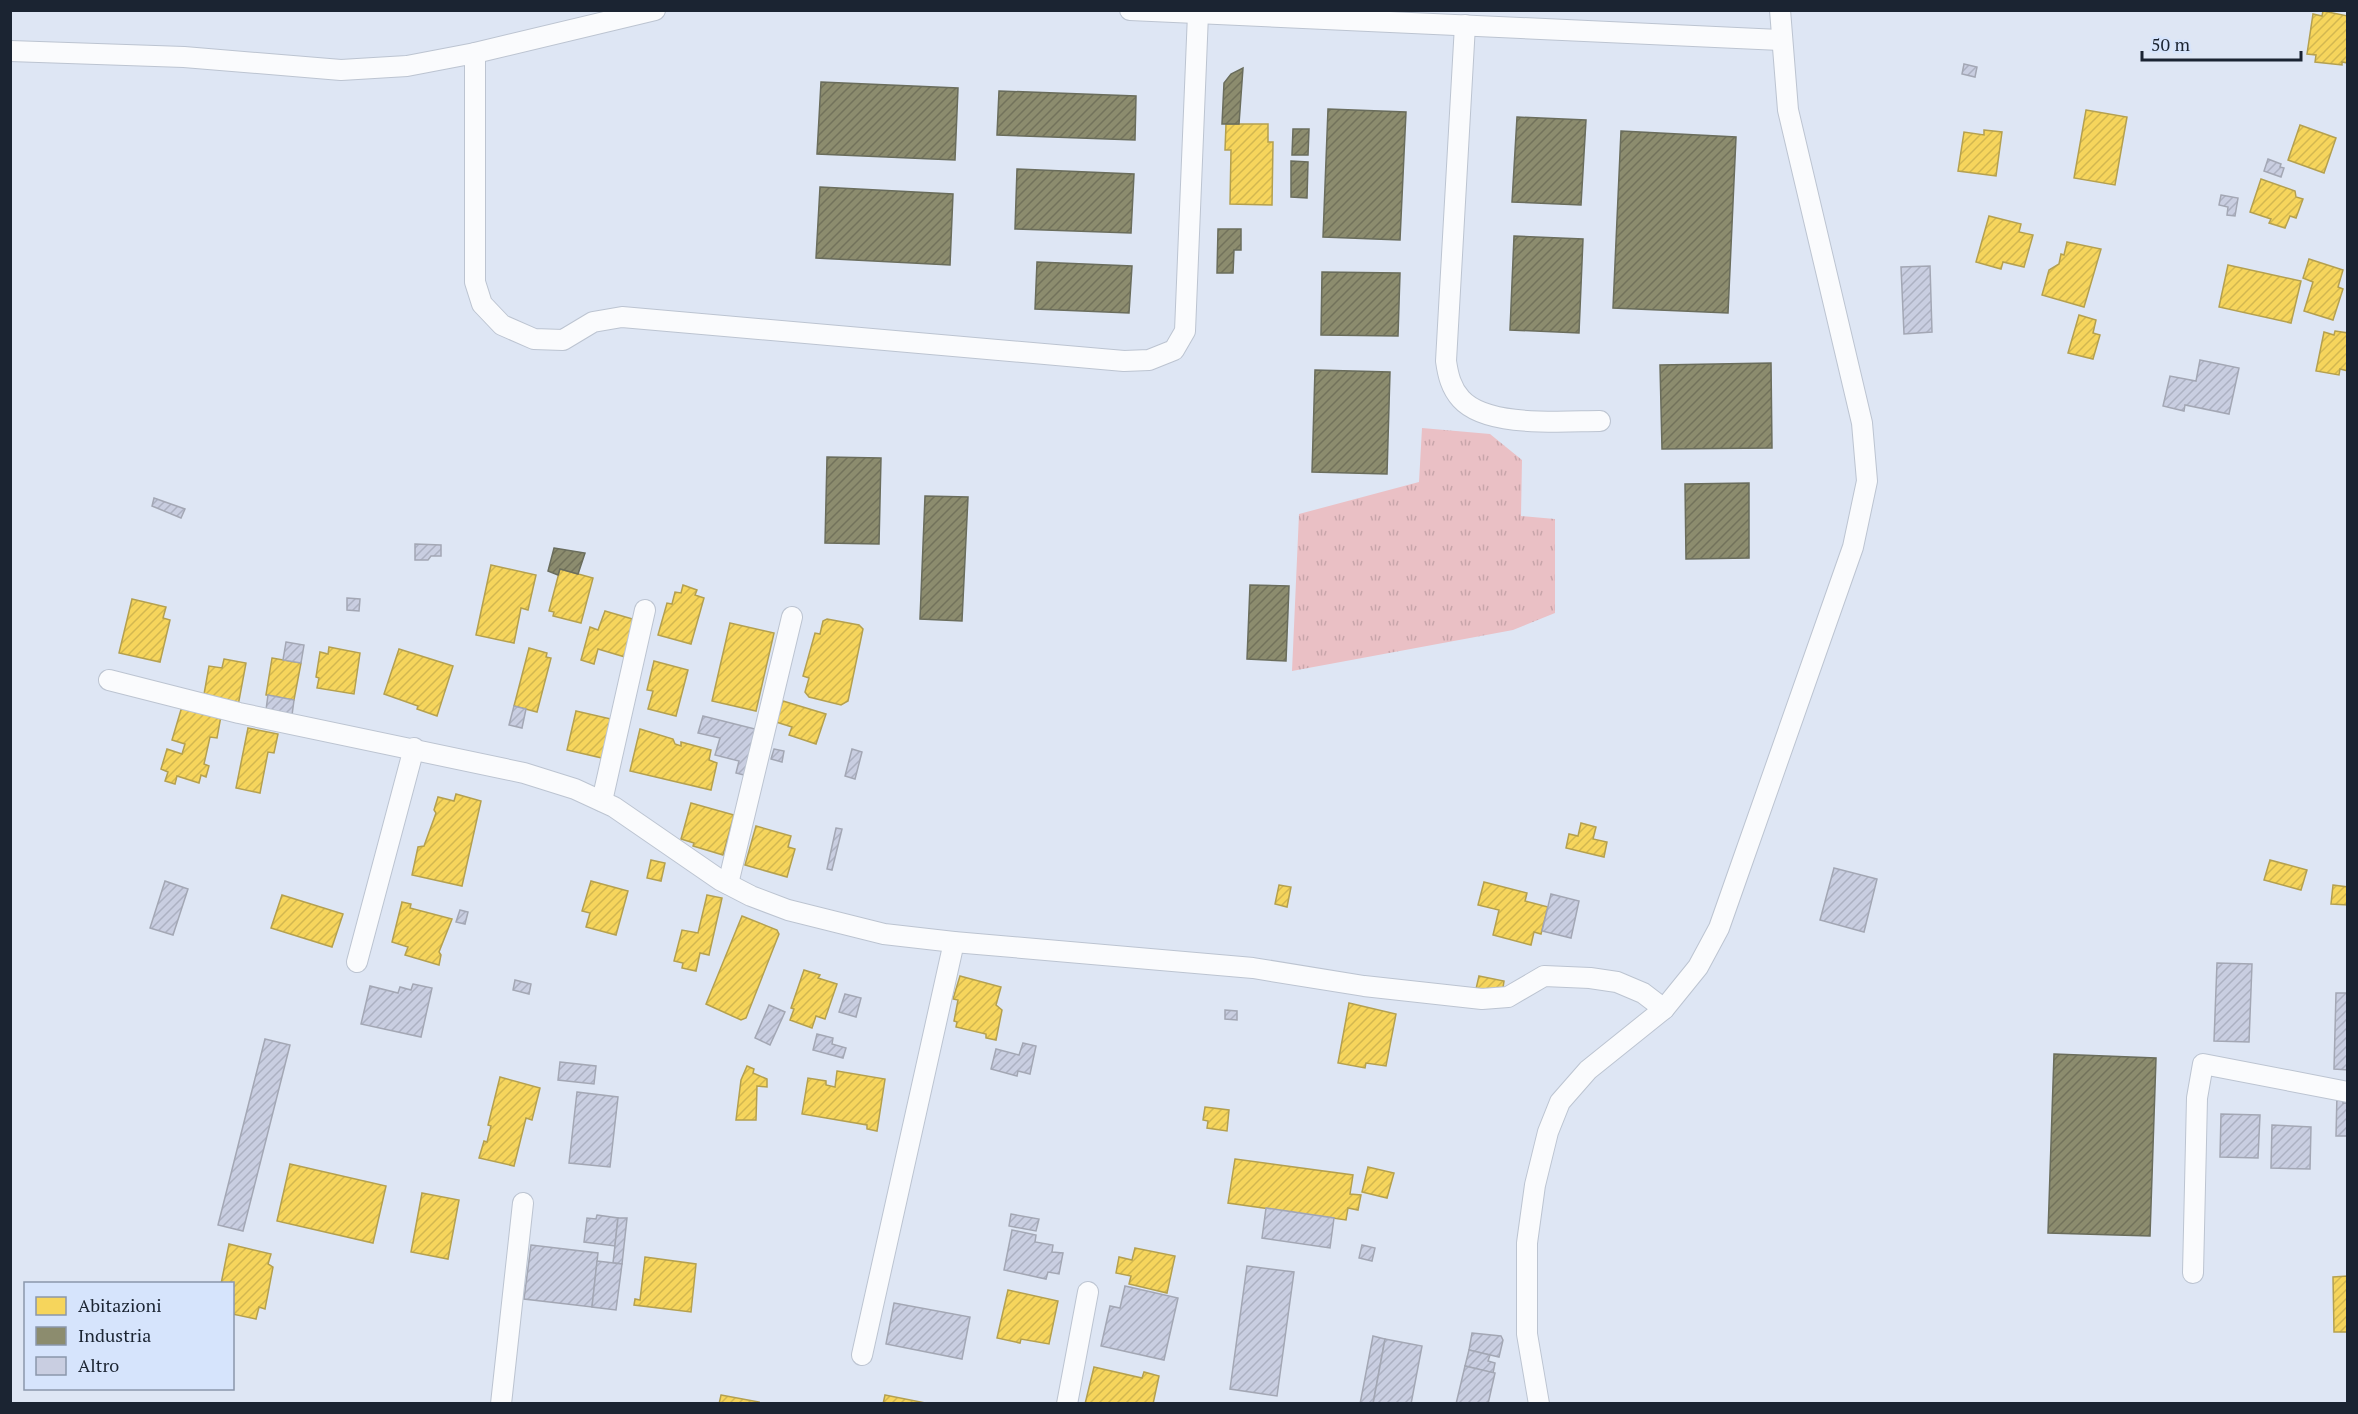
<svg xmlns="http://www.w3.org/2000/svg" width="2358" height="1414" font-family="'PT Serif',serif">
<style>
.grass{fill:url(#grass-tufts)}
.homes{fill:url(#homes-hatch);stroke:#b4a04f;stroke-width:1.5}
.industry{fill:url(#industry-hatch);stroke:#6a6d5c;stroke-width:1.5}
.building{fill:url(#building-hatch);stroke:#a3a7b4;stroke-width:1.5}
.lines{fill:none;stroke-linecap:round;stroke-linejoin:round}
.street-casing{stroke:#bcc4d1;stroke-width:22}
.street{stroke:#fafbfd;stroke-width:20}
</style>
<defs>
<pattern id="grass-tufts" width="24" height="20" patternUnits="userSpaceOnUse" patternTransform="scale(1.5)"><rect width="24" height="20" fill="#eac0c5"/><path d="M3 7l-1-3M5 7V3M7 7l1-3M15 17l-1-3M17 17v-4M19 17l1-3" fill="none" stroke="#c8a5aa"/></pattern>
<pattern id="homes-hatch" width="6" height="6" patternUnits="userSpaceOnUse" patternTransform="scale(1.5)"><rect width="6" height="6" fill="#f6d55c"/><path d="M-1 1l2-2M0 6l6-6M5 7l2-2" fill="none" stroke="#d2b750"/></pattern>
<pattern id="industry-hatch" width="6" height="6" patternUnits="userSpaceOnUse" patternTransform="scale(1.5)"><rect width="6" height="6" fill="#8c8c6e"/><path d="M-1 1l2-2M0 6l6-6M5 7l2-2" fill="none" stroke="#72725b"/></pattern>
<pattern id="building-hatch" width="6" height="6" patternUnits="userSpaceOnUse" patternTransform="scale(1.5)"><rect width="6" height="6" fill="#c9cee1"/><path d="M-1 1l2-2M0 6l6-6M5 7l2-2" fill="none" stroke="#acb1c2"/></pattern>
</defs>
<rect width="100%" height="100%" fill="#dee6f4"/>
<!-- grass -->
<path class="grass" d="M1422 428 1490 434 1522 460 1521 516 1555 519V613L1513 630 1292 671 1299 514 1419 482Z"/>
<!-- homes -->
<g class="homes">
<path d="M2323 11 2348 16V63L2342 62V65L2315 62 2316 55 2307 54 2313 14 2322 16Z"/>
<path d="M2086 110 2127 117 2115 185 2074 178Z"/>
<path d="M1226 124H1268V142H1273L1272 205 1230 204 1231 150H1225Z"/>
<path d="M2300 125 2336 138 2324 173 2288 160Z"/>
<path d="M1984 130 2002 132 1996 176 1958 171 1964 132 1984 135Z"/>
<path d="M2261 179 2295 191 2296 197 2303 199 2296 218 2290 216 2285 228 2269 223 2271 219 2250 212Z"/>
<path d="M1989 216 2021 224 2019 232 2033 235 2024 267 2003 262 2001 269 1976 262Z"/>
<path d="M2067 242 2101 249 2084 307 2042 295 2049 270 2059 264 2061 254 2064 255Z"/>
<path d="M2309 259 2343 270 2338 287 2343 289 2333 320 2304 311 2313 282 2303 278Z"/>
<path d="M2228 265 2301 281 2291 323 2219 307Z"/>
<path d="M2079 315 2096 320 2093 333 2100 335 2093 359 2068 353Z"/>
<path d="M2335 331 2348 333V371L2340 369 2339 375 2316 371 2324 332 2334 335Z"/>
<path d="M491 565 536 575 528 610 521 608 514 643 476 635Z"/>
<path d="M560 569 593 578 581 623 553 616 554 612 549 611Z"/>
<path d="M683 585 697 590 695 595 704 598 691 644 658 635 667 603 672 604 675 592 681 593Z"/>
<path d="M132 599 166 607 163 618 170 620 160 662 119 653Z"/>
<path d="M605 611 636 620 625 657 598 649 594 664 581 660 590 627 598 630Z"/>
<path d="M827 619 859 625 863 629 848 701 841 705 809 697 805 692 809 678 803 676 815 633 820 634 823 621Z"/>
<path d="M730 623 774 633 756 711 712 701Z"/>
<path d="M329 647 360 653 354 694 317 688 319 678 316 677 320 652 328 654Z"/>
<path d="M529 648 547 653 546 657 551 658 537 712 514 706Z"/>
<path d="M399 649 453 666 437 716 417 709 418 706 384 694Z"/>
<path d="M272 658 301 663 294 700 266 695Z"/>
<path d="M224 659 246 663 238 706 203 700 209 666 222 668Z"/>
<path d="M654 661 688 670 676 716 648 709 653 691 647 690Z"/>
<path d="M783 701 826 714 816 744 789 735 792 727 776 722Z"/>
<path d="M183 703 221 716 217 738 210 737 204 764 209 766 206 777 201 775 199 783 177 776 175 784 165 781 168 772 161 769 167 749 182 754 185 744 172 740Z"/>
<path d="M576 711 611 719 602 758 567 750Z"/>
<path d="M248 728 278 734 274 753 268 752 260 793 236 788Z"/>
<path d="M640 729 673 739 675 744 681 746V742L711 750 709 760 717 763 711 790 630 771Z"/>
<path d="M456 794 481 801 462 886 412 875 418 847 424 846 436 813 434 810 438 797 454 801Z"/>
<path d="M691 803 734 815 723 855 693 846 694 843 681 839Z"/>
<path d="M1581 823 1596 827 1593 839 1607 842 1604 857 1566 848 1569 834 1578 836Z"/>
<path d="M756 826 791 836 788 847 795 849 787 877 745 865Z"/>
<path d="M651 860 665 863 661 881 647 878Z"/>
<path d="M2270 860 2307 870 2301 890 2264 880Z"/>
<path d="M591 881 628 891 616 935 586 927 590 913 582 911Z"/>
<path d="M1484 882 1527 893 1525 901 1548 907 1541 934 1534 932 1531 945 1493 935 1499 910 1478 905Z"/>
<path d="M1279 885 1291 887 1287 907 1275 904Z"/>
<path d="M2333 885 2348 887V905L2331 904Z"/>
<path d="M282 895 343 914 332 947 271 928Z"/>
<path d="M707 895 722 898 709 955 700 953 696 971 682 968 683 963 674 961 682 930 698 933Z"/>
<path d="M402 902 411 904 410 908 452 919 439 952 441 955 439 965 405 955 408 947 392 942Z"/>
<path d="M742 916 777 930 779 934 746 1018 741 1020 706 1004Z"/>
<path d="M804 970 820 975 818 978 837 984 825 1019 816 1016 812 1028 790 1020 794 1009 791 1008Z"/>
<path d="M960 976 1001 987 996 1005 1002 1010 996 1040 986 1038V1034L956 1027 957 1022 954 1021 958 1000 953 999Z"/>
<path d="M1479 976 1504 981 1502 994 1476 989Z"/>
<path d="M1349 1003 1396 1014 1386 1066 1366 1063 1365 1068 1338 1063Z"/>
<path d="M747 1066 754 1069 753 1073 767 1079V1087L757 1086 756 1120H736L741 1080Z"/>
<path d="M837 1071 885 1079 877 1131 867 1129V1125L802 1114 808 1078 826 1081V1085L835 1087Z"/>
<path d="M500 1077 540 1088 532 1120 526 1118 514 1166 479 1158 484 1141 487 1142 491 1126 488 1125Z"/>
<path d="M1205 1107 1229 1110 1227 1131 1207 1128 1208 1121 1203 1120Z"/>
<path d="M1235 1159 1353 1175 1350 1194 1361 1195 1358 1210 1348 1208 1346 1220 1228 1203Z"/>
<path d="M290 1164 386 1186 373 1243 277 1221Z"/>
<path d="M1368 1167 1394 1173 1387 1198 1362 1192Z"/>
<path d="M422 1193 459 1200 448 1259 411 1252Z"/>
<path d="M229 1244 271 1254 268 1264 273 1267 265 1309 259 1307 256 1319 232 1314V1284H221Z"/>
<path d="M1135 1248 1175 1256 1167 1293 1129 1284 1131 1276 1116 1273 1119 1257 1132 1260Z"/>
<path d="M645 1257 696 1264 691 1312 634 1305 635 1299 640 1300Z"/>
<path d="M2348 1276V1332H2334L2333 1277Z"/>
<path d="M1008 1290 1058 1301 1049 1344 1021 1339 1020 1343 997 1338Z"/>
<path d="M1094 1367 1142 1378 1144 1372 1159 1376 1153 1404H1085Z"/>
<path d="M721 1395 759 1402 758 1404H719Z"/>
<path d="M885 1395 926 1403V1404H883Z"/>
</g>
<!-- industry -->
<g class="industry">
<path d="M1243 68 1239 124H1222L1224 83 1231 74Z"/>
<path d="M821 82 958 88 955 160 817 154Z"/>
<path d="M999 91 1136 96 1135 140 997 135Z"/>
<path d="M1328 109 1406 112 1400 240 1323 237Z"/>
<path d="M1517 117 1586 120 1581 205 1512 202Z"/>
<path d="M1293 129H1309L1308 155H1292Z"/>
<path d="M1621 131 1736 137 1728 313 1613 308Z"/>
<path d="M1291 161 1308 162 1307 198 1291 197Z"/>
<path d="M1017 169 1134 174 1131 233 1015 229Z"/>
<path d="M820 187 953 194 950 265 816 258Z"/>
<path d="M1218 229H1241V250H1234L1233 273H1217Z"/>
<path d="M1514 236 1583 239 1579 333 1510 330Z"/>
<path d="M1037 262 1132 266 1129 313 1035 309Z"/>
<path d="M1322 272 1400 273 1398 336 1321 335Z"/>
<path d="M1771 363 1772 448 1662 449 1660 365Z"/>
<path d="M1315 370 1390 372 1387 474 1312 472Z"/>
<path d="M827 457 881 458 879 544 825 543Z"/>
<path d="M1749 483V558L1686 559 1685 484Z"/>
<path d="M925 496 968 497 962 621 920 619Z"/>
<path d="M554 548 585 553 578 574 560 569 558 575 548 571Z"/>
<path d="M1250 585 1289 586 1286 661 1247 659Z"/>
<path d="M2054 1054 2156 1058 2150 1236 2048 1233Z"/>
</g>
<!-- building -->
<g class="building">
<path d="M1964 64 1977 67 1975 77 1962 74Z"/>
<path d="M2268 159 2281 164 2280 167 2284 168 2281 177 2264 171Z"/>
<path d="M2221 195 2238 198 2235 216 2227 215 2228 207 2219 205Z"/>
<path d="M1930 266 1932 332 1904 334 1901 267Z"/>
<path d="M2200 360 2239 368 2229 414 2185 405 2184 411 2163 406 2170 376 2196 381Z"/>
<path d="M154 498 185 509 181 518 152 506Z"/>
<path d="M415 544 441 545V556H431L428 560H415Z"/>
<path d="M347 598 360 599 359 611 347 610Z"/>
<path d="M286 642 304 645 301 663 283 660Z"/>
<path d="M268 695 294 700 292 715 266 710Z"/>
<path d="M514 706 526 709 522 728 509 725Z"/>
<path d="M703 716 759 730 748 776 736 773 739 761 715 755 720 738 698 733Z"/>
<path d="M774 749 784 751 782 762 771 759Z"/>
<path d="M852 749 862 752 855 779 845 776Z"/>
<path d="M836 828 842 829 832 870 827 869Z"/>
<path d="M1834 868 1877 879 1864 932 1820 920Z"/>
<path d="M165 881 188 889 173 935 150 928Z"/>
<path d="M1551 894 1579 901 1571 938 1542 931Z"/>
<path d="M460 910 468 912 465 924 456 922Z"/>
<path d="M2217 963 2252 964 2249 1042 2214 1041Z"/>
<path d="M515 980 531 984 529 994 513 990Z"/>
<path d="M413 984 432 988 421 1037 361 1024 370 986 398 993 400 987 411 990Z"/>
<path d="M2336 993H2348V1070L2334 1069Z"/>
<path d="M845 994 861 998 856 1017 839 1012Z"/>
<path d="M769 1005 785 1012 770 1045 755 1038Z"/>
<path d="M1225 1010 1237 1011V1020L1225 1019Z"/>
<path d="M817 1034 833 1038 832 1044 846 1048 843 1058 813 1050Z"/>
<path d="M265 1039 290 1045 243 1231 218 1225Z"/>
<path d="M1023 1043 1036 1046 1030 1074 1018 1071 1017 1076 991 1069 996 1049 1019 1055Z"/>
<path d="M560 1062 596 1066 594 1084 558 1080Z"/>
<path d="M577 1092 618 1097 610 1167 569 1163Z"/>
<path d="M2337 1094H2343V1103H2348V1136H2336Z"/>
<path d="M2221 1114 2260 1115 2258 1158 2220 1157Z"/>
<path d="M2272 1125 2311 1127 2310 1169 2271 1168Z"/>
<path d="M1266 1208 1334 1218 1330 1248 1262 1238Z"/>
<path d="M1011 1214 1039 1219 1036 1231 1009 1226Z"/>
<path d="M597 1215 618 1218 615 1246 584 1242 587 1218 596 1219Z"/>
<path d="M618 1218H627L622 1264 613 1263Z"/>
<path d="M1012 1230 1036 1235 1035 1242 1053 1245 1052 1252 1063 1253 1059 1274 1048 1272 1046 1279 1004 1270Z"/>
<path d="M531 1245 598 1253 592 1307 524 1299Z"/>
<path d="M1362 1245 1375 1248 1372 1261 1359 1258Z"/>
<path d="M597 1261 622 1264 616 1310 592 1307Z"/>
<path d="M1247 1266 1294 1272 1277 1396 1230 1389Z"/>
<path d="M1125 1286 1178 1298 1164 1360 1101 1346 1110 1306 1120 1308Z"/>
<path d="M894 1303 970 1317 962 1359 886 1344Z"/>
<path d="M1472 1333 1501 1336 1503 1340 1499 1357 1469 1350Z"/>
<path d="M1373 1336 1385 1339 1373 1404H1360Z"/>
<path d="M1385 1339 1422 1346 1411 1404H1373Z"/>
<path d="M1469 1350 1490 1355 1488 1361 1495 1363 1493 1373 1465 1366Z"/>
<path d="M1465 1366 1495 1373 1488 1404H1456Z"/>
</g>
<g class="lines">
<!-- street casing -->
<g class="street-casing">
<g id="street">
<path d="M655 10 475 53V282L482 304 502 325 534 339 563 340 593 322 622 317 1124 361 1149 360 1174 350 1185 331 1198 14"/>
<path d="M1130 10 1782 40"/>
<path d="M1465 25 1446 361C1448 375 1451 388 1461 399 1487 428 1563 421 1600 421"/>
<path d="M10 51 184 57 341 70 407 66 475 53"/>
<path d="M109 680 239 713 524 773 575 789 614 807 720 880 751 896 788 910 884 934 954 942 1253 968 1364 986 1482 999 1508 997 1544 976 1590 978 1617 982 1643 993 1664 1009"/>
<path d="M602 801 645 610"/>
<path d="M728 884 792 617"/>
<path d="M357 962 414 748"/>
<path d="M2193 1273 2197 1098 2203 1064 2348 1092"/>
<path d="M862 1355 954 942"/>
<path d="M501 1404 523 1203"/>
<path d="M1067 1404 1088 1292"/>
<path d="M1539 1404 1527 1334V1243L1535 1185 1548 1132 1560 1102 1588 1070 1664 1009 1698 967 1719 928 1853 547 1867 481 1862 423 1788 110 1780 10"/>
</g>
</g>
<!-- street -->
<use href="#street" class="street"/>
</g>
<!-- border -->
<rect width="2358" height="1414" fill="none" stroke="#1b2432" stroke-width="24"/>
<!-- legend -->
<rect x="24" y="1282" width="210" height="108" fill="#d6e4fc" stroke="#8b97ab" stroke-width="1.5"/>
<rect x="36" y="1297" width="30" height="18" fill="#f6d55c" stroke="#8b97ab" stroke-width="1.5"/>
<text x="78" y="1312" font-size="18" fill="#1b2432">Abitazioni</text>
<rect x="36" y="1327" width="30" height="18" fill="#8c8c6e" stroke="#8b97ab" stroke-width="1.5"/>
<text x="78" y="1342" font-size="18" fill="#1b2432">Industria</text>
<rect x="36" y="1357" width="30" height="18" fill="#c9cee1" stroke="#8b97ab" stroke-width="1.5"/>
<text x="78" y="1372" font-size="18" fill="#1b2432">Altro</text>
<!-- scale -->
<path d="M2142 51v9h159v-9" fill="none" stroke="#1b2432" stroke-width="3"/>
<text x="2151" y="51" font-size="18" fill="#1b2432" stroke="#d6e4fc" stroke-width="4.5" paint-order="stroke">50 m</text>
</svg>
